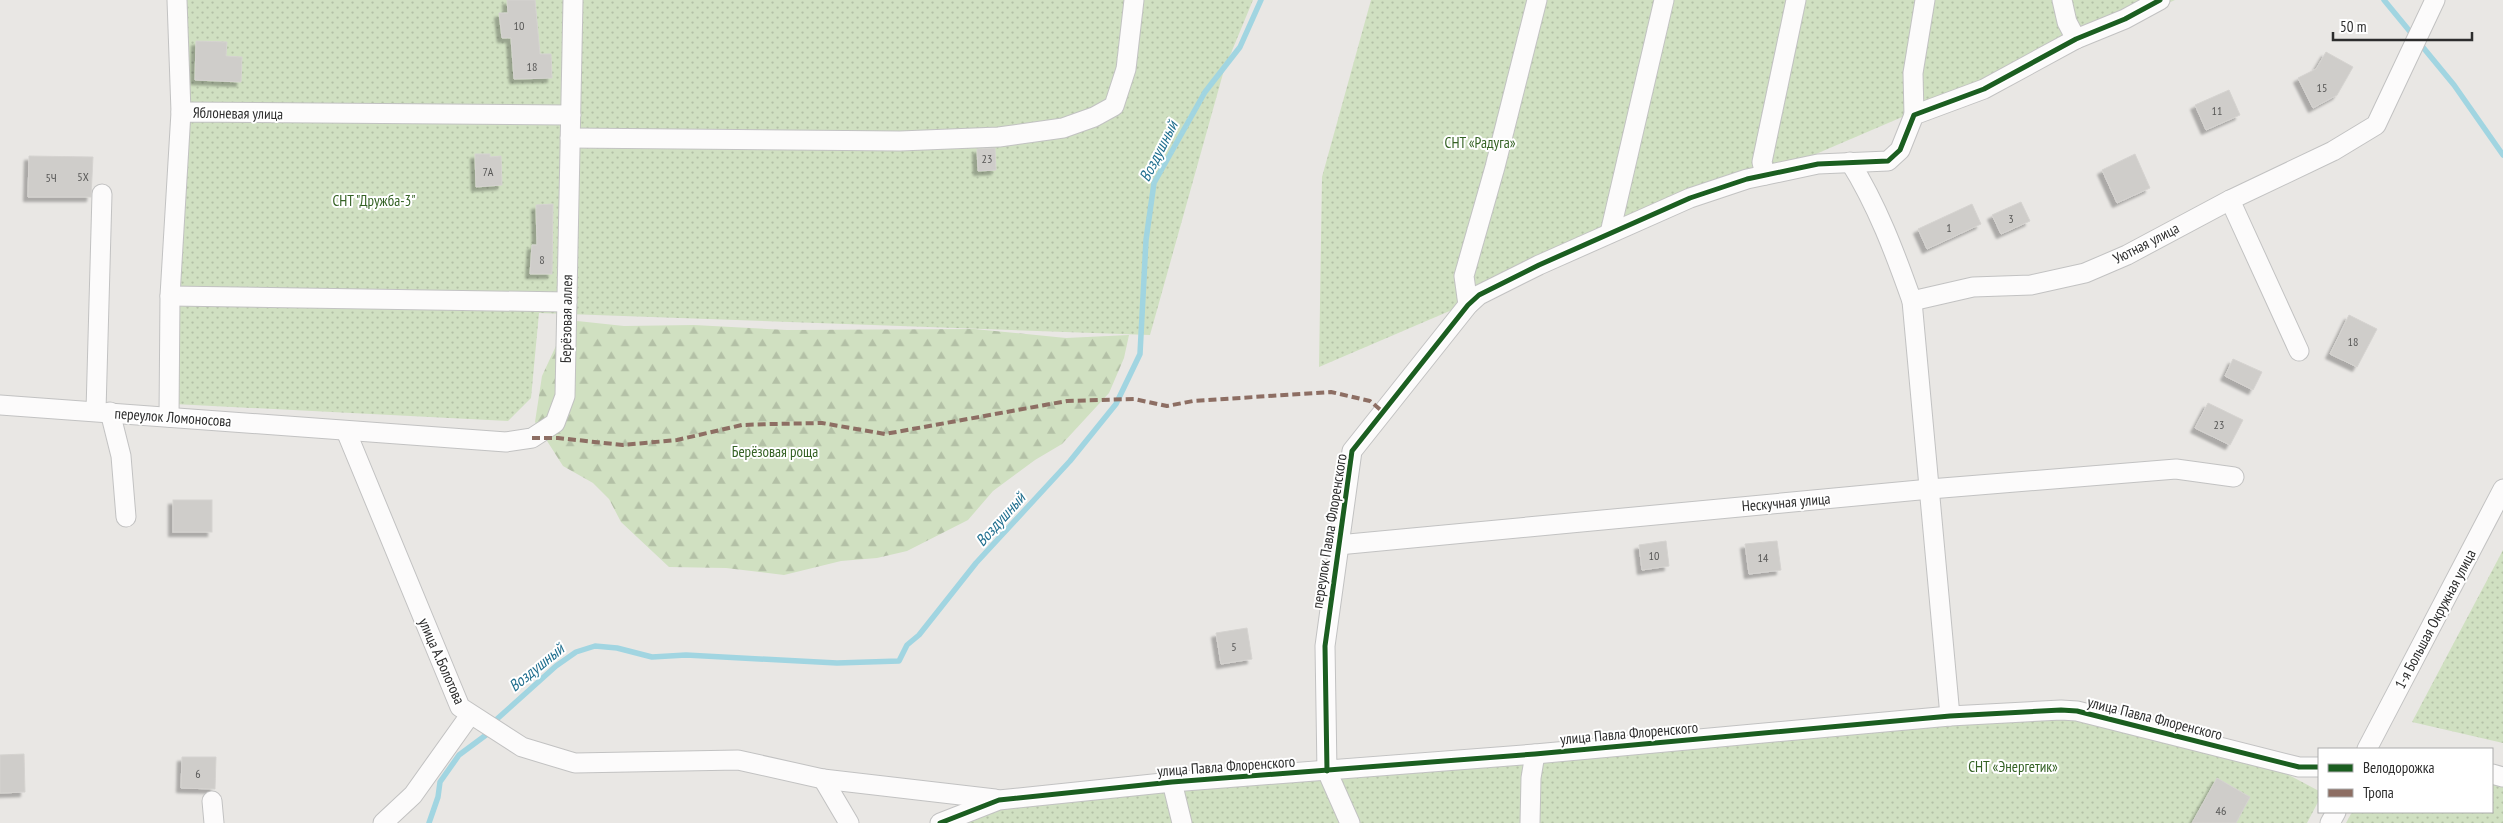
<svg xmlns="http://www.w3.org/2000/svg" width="2503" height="823" font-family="'PT Sans Narrow',sans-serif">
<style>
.forest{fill:url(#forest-firs)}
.garden{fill:url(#garden-dots)}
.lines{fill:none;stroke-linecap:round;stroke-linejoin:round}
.stream{stroke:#a1d5e1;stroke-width:5.5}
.building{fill:#cfcdca;stroke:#d5d3d0;filter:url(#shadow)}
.minor-casing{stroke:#c2c2c2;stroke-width:21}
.minor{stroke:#fcfbfb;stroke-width:19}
.quiet{stroke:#8d6e63;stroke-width:4;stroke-dasharray:8 4;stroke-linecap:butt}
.cycleway-casing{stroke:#fff;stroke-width:8}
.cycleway{stroke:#1b5e20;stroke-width:5}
.labels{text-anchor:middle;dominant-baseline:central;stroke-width:4;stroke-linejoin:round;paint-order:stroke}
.number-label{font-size:12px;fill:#575756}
.street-label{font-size:15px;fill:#2d2d2d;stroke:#fff}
.park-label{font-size:15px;fill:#356225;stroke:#fff}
.water-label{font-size:16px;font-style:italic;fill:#1f6e8e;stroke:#fff}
</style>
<defs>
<pattern id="forest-firs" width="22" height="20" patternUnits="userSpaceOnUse" patternTransform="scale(1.25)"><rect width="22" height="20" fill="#d0e0c1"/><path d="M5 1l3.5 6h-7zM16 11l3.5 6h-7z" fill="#b3c0a6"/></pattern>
<pattern id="garden-dots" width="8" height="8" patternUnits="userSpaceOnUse" patternTransform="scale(1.25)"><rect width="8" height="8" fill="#d0e0c1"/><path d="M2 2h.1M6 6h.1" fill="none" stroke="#b3c0a6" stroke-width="1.8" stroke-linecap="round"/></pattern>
<filter id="shadow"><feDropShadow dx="-4.5" dy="4.5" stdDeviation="1" flood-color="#0004"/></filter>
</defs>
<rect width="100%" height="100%" fill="#e9e7e4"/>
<!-- forest -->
<path class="forest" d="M568 320 624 326 694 325 787 330 974 329 1066 338 1129 335 1124 358 1109 393 1062 444 1035 460 993 491 968 520 907 551 877 558 841 561 784 575 726 568 669 567 621 522 609 499 593 483 563 466 535 422 542 376Z"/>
<!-- garden -->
<g class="garden">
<path d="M174 0H1253L1224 70 1150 335 539 313 531 398 508 421 174 404Z"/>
<path d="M1371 0H2175L1319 367 1322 177Z"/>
<path d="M2503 550V743L2412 722Z"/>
<path d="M2069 707 2283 772 2319 791 2318 802 2307 823H954L1009 802Z"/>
<path d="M2492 782 2503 784V823H2346L2352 812H2492Z"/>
</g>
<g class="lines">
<!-- stream -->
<g class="stream">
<path d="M2384 0 2454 85 2503 155"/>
<path d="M497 719 556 666 576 652 595 646 617 648 652 657 686 655 837 663 899 661 907 645 919 635 976 563 1070 461 1116 404 1140 354 1146 240 1154 183 1205 92 1240 47 1261 0"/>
<path d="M429 823 438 797 440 782 459 755 486 735"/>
</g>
</g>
<!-- building -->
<g class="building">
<path d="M507 0H535L540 54H551L552 78 514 79 511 38H502L499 13H508Z"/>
<path d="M196 41 227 42 226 56 242 57 241 82 195 80Z"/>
<path d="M2326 52 2353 67 2337 95 2313 108 2298 78 2316 69Z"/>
<path d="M2229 90 2240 115 2206 130 2195 105Z"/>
<path d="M995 148 996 170 978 171 977 149Z"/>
<path d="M475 154H490V157L501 156 502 185 476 187Z"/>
<path d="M2135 154 2150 188 2117 203 2102 170Z"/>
<path d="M29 156 93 157 91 197H28Z"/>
<path d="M2021 202 2030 221 2001 234 1992 215Z"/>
<path d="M553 204 552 274H530L532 245H537L536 205Z"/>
<path d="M1972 204 1981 224 1927 249 1918 229Z"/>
<path d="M2349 315 2377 329 2357 367 2330 354Z"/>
<path d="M2233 359 2262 372 2253 390 2225 376Z"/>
<path d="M2208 403 2243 420 2230 445 2195 428Z"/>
<rect x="173" y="500" width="39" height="32"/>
<path d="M1666 541 1669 566 1642 570 1639 545Z"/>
<path d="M1777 541 1781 570 1749 574 1745 544Z"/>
<path d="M1247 628 1252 659 1221 664 1216 633Z"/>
<path d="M24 754 25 792 0 793V755Z"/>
<path d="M182 757H216L215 789 181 788Z"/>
<path d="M2217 778 2250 797 2236 823H2192Z"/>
</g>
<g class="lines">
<!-- minor casing -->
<g class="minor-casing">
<g id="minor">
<path d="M177 0 181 112"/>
<path d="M2062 0 2067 22 2076 39"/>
<path d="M1914 115 1913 73 1925 0"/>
<path d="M570 138 900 141 999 137 1063 128 1094 117 1114 106 1126 69 1134 0"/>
<path d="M1850 162C1877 205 1895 253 1912 301L1973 287 2031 285 2085 273 2127 255 2230 200 2333 151 2376 125 2435 0"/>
<path d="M1765 175 1762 162 1796 0"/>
<path d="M2230 200 2299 351"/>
<path d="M1610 233 1664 0"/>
<path d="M170 296 567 302"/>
<path d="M1912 301 1950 716"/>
<path d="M1468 305 1464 276 1495 167 1537 0"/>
<path d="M0 405 506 442 532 438 555 423 565 396 573 0"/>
<path d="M96 411 102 194"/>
<path d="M110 412 121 456 126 517"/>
<path d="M169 417 170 296 181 112 571 115"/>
<path d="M346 431 460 707 522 747 575 763 738 760 823 779 995 799"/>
<path d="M1338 545 1930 489 2176 469 2234 477"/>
<path d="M2367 749 2503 489"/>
<path d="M2492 774 2503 777"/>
<path d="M823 779 849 823"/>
<path d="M1172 782 1182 823"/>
<path d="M212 801 214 823"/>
<path d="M383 823 413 795 470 715"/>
<path d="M940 823 999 800 1172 782 1535 754 1950 716 2061 710 2077 711 2299 767H2319"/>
<path d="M1350 823 1327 771 1325 646 1352 451 1468 305 1479 295 1539 265 1690 198 1747 179 1818 164 1888 161 1900 150 1914 115 1984 89 2076 39 2125 19 2160 0"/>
<path d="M1530 823 1531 778 1535 754"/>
<path d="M2330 823 2336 812"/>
</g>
</g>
<!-- minor -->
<use href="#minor" class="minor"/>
<!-- quiet -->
<path class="quiet" d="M532 438H558L623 445 677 440 742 425 772 424 822 423 885 434 1067 401 1134 399 1167 406 1193 401 1331 392 1370 401 1383 412"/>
<!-- cycleway casing -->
<g class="cycleway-casing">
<g id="cycleway">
<path d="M1327 771 1325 646 1352 451 1468 305 1479 295 1539 265 1690 198 1747 179 1818 164 1888 161 1900 150 1914 115 1984 89 2076 39 2125 19 2160 0"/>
<path d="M940 823 999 800 1172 782 1535 754 1950 716 2061 710 2077 711 2299 767H2319"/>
</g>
</g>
<!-- cycleway -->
<use href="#cycleway" class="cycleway"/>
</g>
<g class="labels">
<!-- number labels -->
<g class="number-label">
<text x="519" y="25">10</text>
<text x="532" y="66">18</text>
<text x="2322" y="87">15</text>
<text x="2217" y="110">11</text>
<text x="987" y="158">23</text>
<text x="488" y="171">7А</text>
<text x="83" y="176">5Х</text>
<text x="51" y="177">5Ч</text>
<text x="2011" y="218">3</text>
<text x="1949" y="227">1</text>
<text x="542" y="259">8</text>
<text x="2353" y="341">18</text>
<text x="2219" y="424">23</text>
<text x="1654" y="555">10</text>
<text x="1763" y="557">14</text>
<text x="1234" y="646">5</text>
<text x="198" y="773">6</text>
<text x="2221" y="810">46</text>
</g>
<!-- street labels -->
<g class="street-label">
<text transform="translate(238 113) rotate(1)">Яблоневая улица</text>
<text transform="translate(2146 243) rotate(-27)">Уютная улица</text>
<text transform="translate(566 319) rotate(-89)">Берёзовая аллея</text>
<text transform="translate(173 417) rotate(4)">переулок Ломоносова</text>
<text transform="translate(1786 502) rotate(-5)">Нескучная улица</text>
<text transform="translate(1329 531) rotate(-81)">переулок Павла Флоренского</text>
<text transform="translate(2435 619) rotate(-62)">1-я Большая Окружная улица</text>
<text transform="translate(442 661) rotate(66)">улица А.Болотова</text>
<text transform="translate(2155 718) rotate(14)">улица Павла Флоренского</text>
<text transform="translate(1629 733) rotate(-5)">улица Павла Флоренского</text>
<text transform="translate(1226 766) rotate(-4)">улица Павла Флоренского</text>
</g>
<!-- park labels -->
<g class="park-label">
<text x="1480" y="142">СНТ «Радуга»</text>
<text x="374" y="200">СНТ "Дружба-3"</text>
<text x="775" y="451">Берёзовая роща</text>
<text x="2013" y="766">СНТ «Энергетик»</text>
</g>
<!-- water labels -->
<g class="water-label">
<text transform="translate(1158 151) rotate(-63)">Воздушный</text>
<text transform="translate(1000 519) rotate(-48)">Воздушный</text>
<text transform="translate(536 667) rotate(-39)">Воздушный</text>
</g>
</g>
<!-- legend -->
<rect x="2318" y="748" width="175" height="65" fill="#ffffff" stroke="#ababab"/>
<rect x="2328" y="764" width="25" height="8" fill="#1b5e20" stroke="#ababab"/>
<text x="2363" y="773" font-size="15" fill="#2d2d2d">Велодорожка</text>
<rect x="2328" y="789" width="25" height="8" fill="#8d6e63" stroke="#ababab"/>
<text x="2363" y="798" font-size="15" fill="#2d2d2d">Тропа</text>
<!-- scale -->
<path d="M2333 32v8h139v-8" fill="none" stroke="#2d2d2d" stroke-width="2.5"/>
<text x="2340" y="32" font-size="15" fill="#2d2d2d" stroke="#ffffff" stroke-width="4" paint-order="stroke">50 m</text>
</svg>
